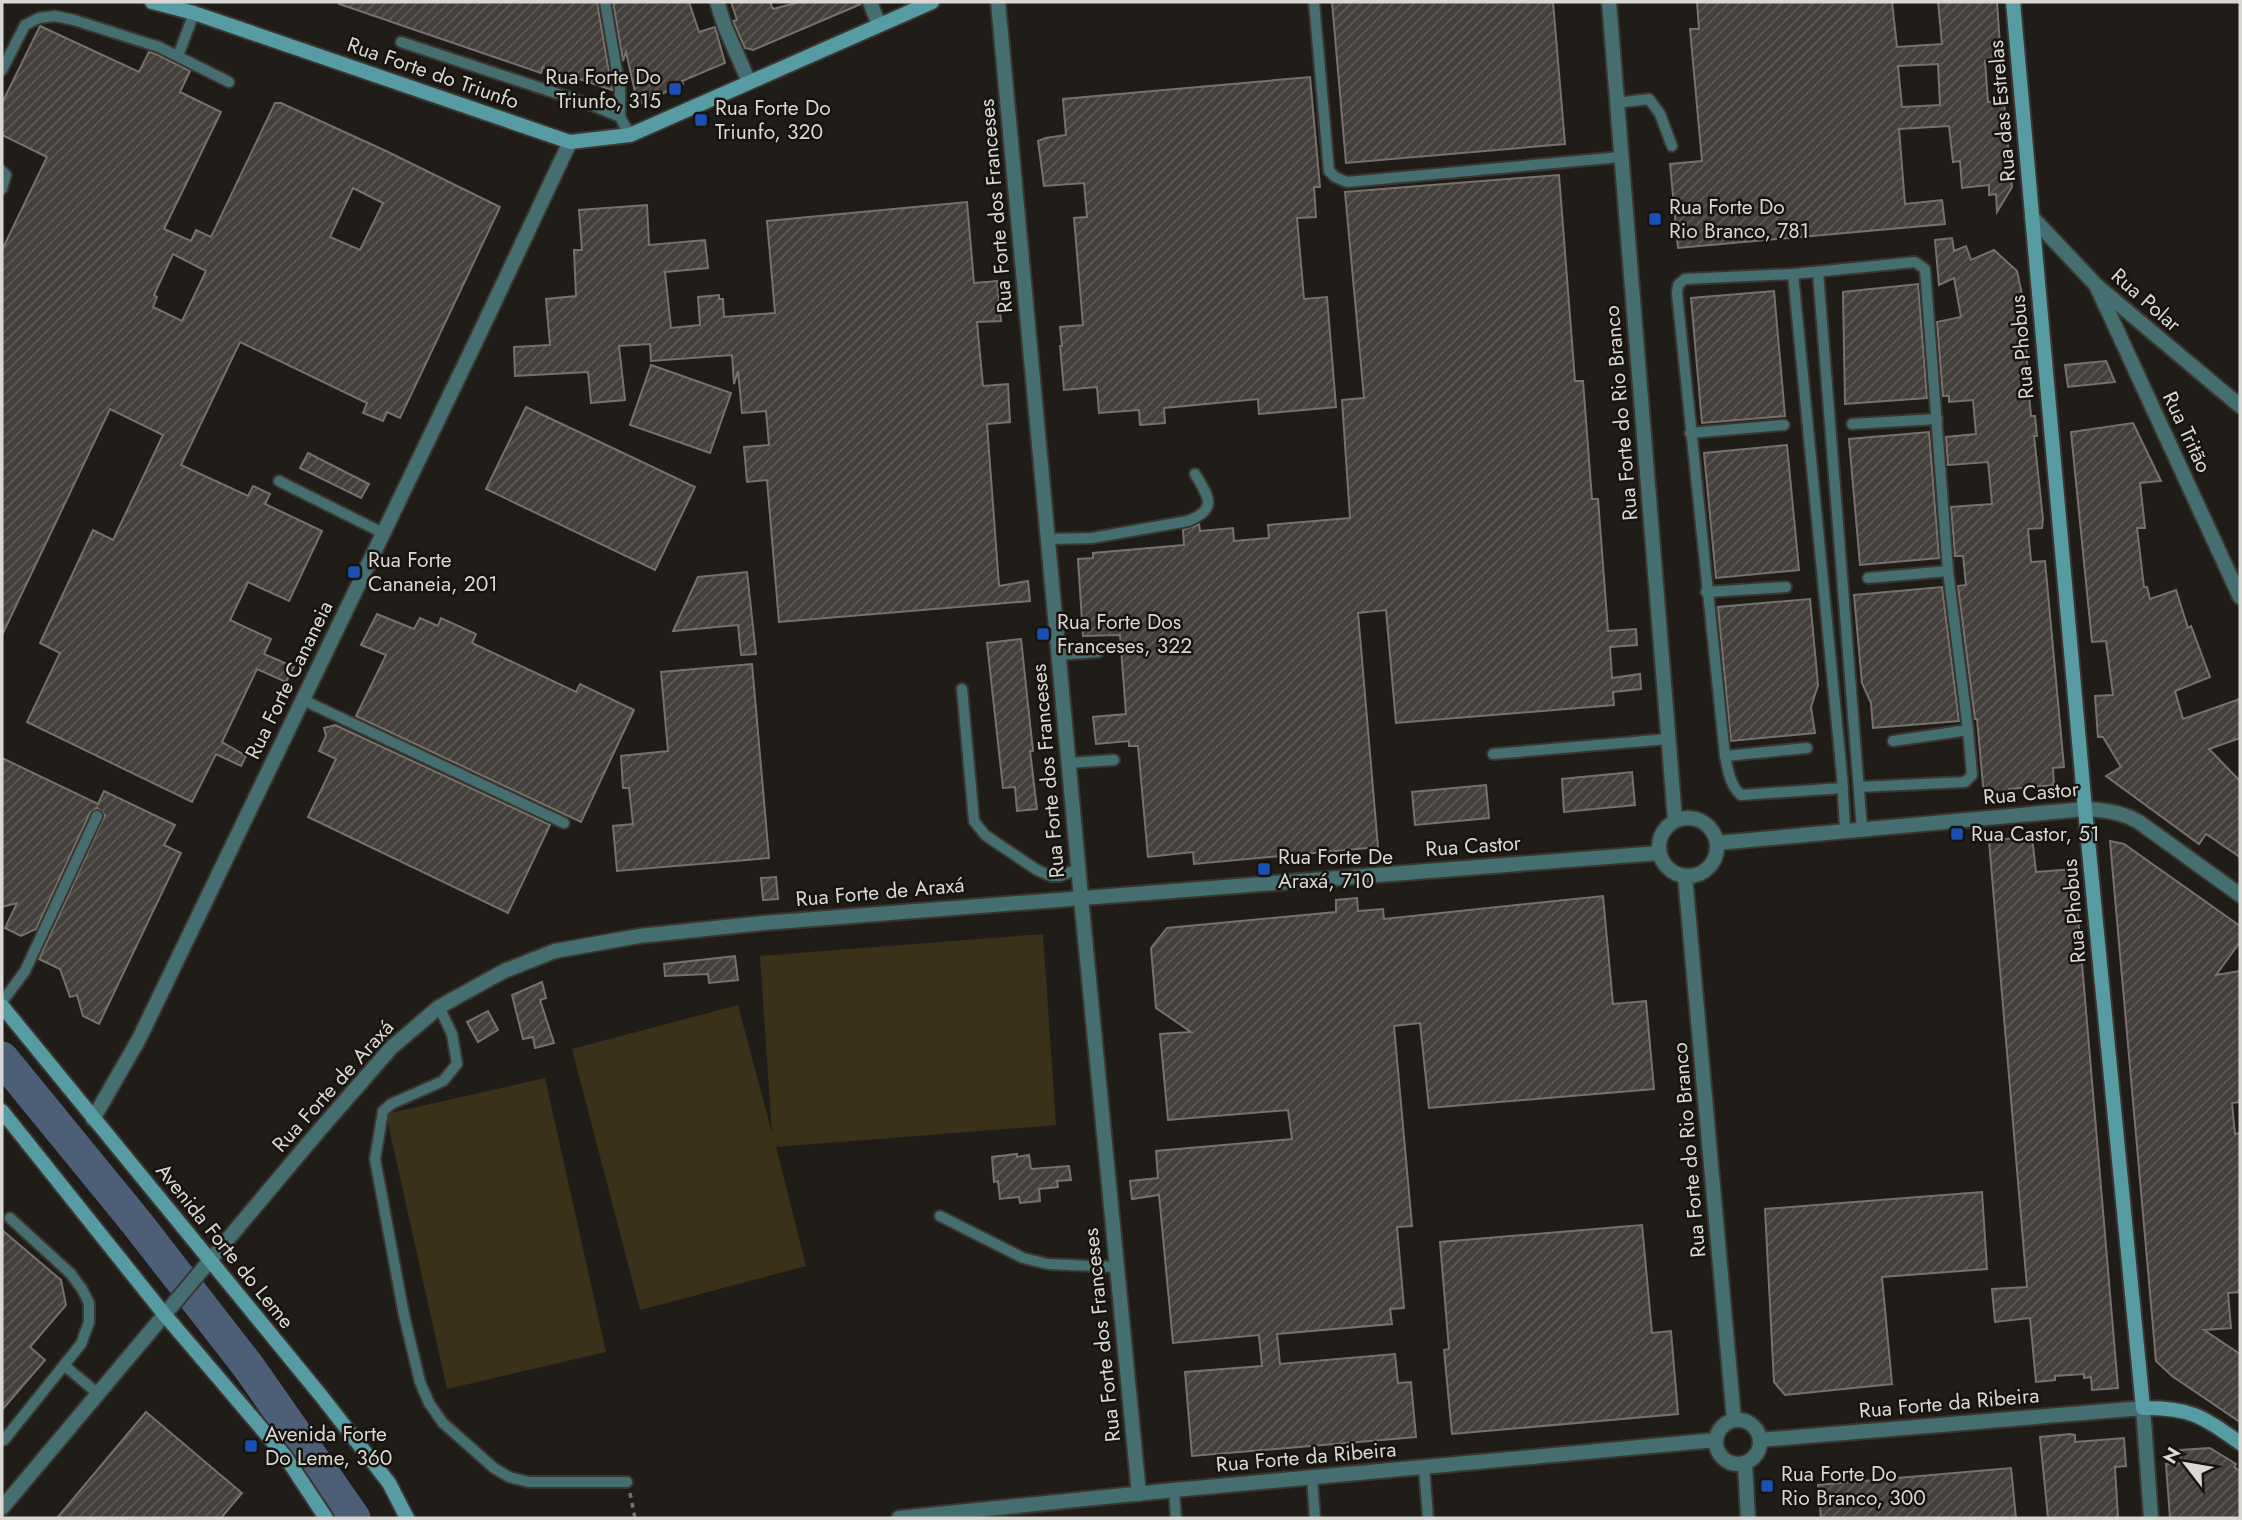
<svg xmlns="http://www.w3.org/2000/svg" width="2242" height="1520" font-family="Jost,sans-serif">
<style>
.grass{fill:#3b301a}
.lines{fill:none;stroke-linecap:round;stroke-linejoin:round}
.river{stroke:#4d5f76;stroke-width:33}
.building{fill:url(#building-hatch);stroke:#77716d;stroke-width:2;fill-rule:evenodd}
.lane-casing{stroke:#3a3733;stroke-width:14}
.street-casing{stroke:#3a3733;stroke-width:18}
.secondary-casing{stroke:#3a3733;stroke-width:18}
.path{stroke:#74726e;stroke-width:3.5;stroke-dasharray:5 5;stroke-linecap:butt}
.lane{stroke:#456e71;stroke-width:10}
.street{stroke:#456e71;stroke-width:14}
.secondary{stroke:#579ca2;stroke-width:14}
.transit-dot{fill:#1a4fb4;stroke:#171410;stroke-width:2.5}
.labels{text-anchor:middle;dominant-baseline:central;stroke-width:5;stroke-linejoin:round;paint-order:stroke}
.street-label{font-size:21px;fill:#dad8d5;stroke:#171410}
.poi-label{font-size:21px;fill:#dad8d5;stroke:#171410;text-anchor:start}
</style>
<defs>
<pattern id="building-hatch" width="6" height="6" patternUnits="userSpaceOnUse" patternTransform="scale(1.75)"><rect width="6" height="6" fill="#443f3b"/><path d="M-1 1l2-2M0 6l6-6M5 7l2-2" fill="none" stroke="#5e5a56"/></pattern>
</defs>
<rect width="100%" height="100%" fill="#201d19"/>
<!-- grass -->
<g class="grass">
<path d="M1043 934 1056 1125 776 1147 806 1266 640 1310 572 1049 738 1005 772 1133 760 956Z"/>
<path d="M545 1078 606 1352 447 1389 386 1114Z"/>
</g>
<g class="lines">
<!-- river -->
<path class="river" d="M2 1058 136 1222 248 1366 354 1518"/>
</g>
<!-- building -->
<g class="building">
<path d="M340 2H597L612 90 543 67 541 73 339 4Z"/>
<path d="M613 2H689L699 32 715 27 725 63 682 81 683 84 638 105 626 52 623 61Z"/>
<path d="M731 2H770L773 9 799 2H861V4L753 50 745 48 733 21 737 20Z"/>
<path d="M1332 2H1553L1565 144 1346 163Z"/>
<path d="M1697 2H1892L1897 47 1942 44 1938 2H1997L2001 60 1985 61 1988 102 2004 101 2012 187 1997 212 1996 194 1989 195V185L1962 188 1960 161 1953 162 1949 126 1899 129 1905 204 1942 200 1945 224 1678 248 1670 164 1702 161 1690 29H1699ZM1938 64 1940 105 1902 107 1898 66Z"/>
<path d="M40 26 139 72 149 52 156 54 190 71 180 92 221 112 164 229 191 241 196 230 211 237 275 103H281L386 151 500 207 400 418 387 412 383 421 363 413 367 403 240 342 181 465 248 496 253 486 270 494 265 504 322 531 289 601 248 582 230 620 271 639 264 654 294 667 286 682 257 669 222 742 246 756 241 766 216 754 192 802 27 722 60 653 40 643 93 530 113 540 163 435 110 409 2 635V250L47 157 2 135V103ZM353 188 383 203 360 250 330 237ZM173 254 206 271 182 321 153 307 157 297 154 295Z"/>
<path d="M1310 77 1320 187H1314L1316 217 1297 218 1304 299 1327 297 1336 407 1259 414 1258 399 1164 408 1165 423 1140 425 1139 410 1099 413 1097 387 1064 390 1060 346H1062L1060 327 1083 325 1074 218 1087 217 1084 183 1044 186 1038 141 1046 138 1066 135 1063 99Z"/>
<path d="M1559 175 1575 381H1583L1592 499H1598L1608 631 1636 629 1637 645 1610 647 1612 678 1640 674 1641 689 1613 692 1614 705 1396 723 1386 610 1358 613 1378 847 1194 864 1193 852 1148 857 1138 746H1129V741L1096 744 1093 717 1126 714 1120 635 1083 636 1078 559 1093 558V553L1184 545 1183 530 1199 524 1200 531 1233 528 1234 541 1269 538 1268 525 1350 518 1342 400 1364 398 1345 192Z"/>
<path d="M967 202 974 283 997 281 1001 321 977 322 983 386 1008 384 1010 422 987 424 999 586 1028 581 1030 601 779 622 767 480 747 482 744 447 769 445 766 411 742 413 738 371 734 384 732 355 651 361 650 344 619 346 625 400 591 403 588 372 515 376 514 347 550 345 546 299 576 296 574 250H582L579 210 647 205 649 245 705 240 708 268 665 272 671 328 700 325 698 297 719 295V299H723L724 317 775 313 767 221Z"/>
<path d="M1952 238 1954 251 1966 246 1971 260 1994 250 2017 271 2024 304 2028 384 2031 416H2035L2037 436H2034L2043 519 2042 528 2028 529 2031 562 2045 561 2064 767 2053 768 2054 785 2009 789 2010 794 1984 796 1977 719H1975L1958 586 1966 585 1963 556H1955L1951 507 1992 504 1988 462 1948 465 1946 437 1976 434 1973 400 1949 402V396H1943L1937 322 1961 317 1954 278 1939 285 1935 240Z"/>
<path d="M1918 284 1927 398 1845 404 1843 292Z"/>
<path d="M1774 291 1785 416 1702 423 1691 298Z"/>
<path d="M2106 361 2115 382 2068 387 2065 365Z"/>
<path d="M651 365 731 393 710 453 630 425Z"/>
<path d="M526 407 695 487 655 570 486 489Z"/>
<path d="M2133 423 2161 481 2140 483 2145 528H2137L2144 587H2147L2150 599 2176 590 2188 628 2191 626 2210 677 2175 691 2183 719 2240 699V738L2209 749 2240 781V857L2206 834 2199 844 2106 776 2121 767 2103 737H2098L2095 696 2113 695 2106 641 2092 642 2071 432Z"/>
<path d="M1929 432 1939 558 1860 565 1849 439Z"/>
<path d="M1787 445 1799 570 1716 578 1704 453Z"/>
<path d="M308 453 369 484 361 498 300 468Z"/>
<path d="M747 572 756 654 741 655 738 625 673 631 698 577Z"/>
<path d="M1942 587 1959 721 1873 728 1871 703 1862 683 1854 595Z"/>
<path d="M1810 599 1818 685 1811 707 1815 733 1731 741 1718 607Z"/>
<path d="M377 614 414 629 420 618 438 626 441 618 476 634 472 643 576 692 580 684 634 710 581 822 356 716 386 655 361 645Z"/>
<path d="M1021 639 1033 751H1030L1037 809 1017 811 1015 787 1003 788 987 643Z"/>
<path d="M752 664 769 858 617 871 613 826 633 824 629 788H623L621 756 668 751 661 672Z"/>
<path d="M335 725 550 825 508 913 308 817 336 759 319 751 326 736 324 728Z"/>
<path d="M2 758 98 804 104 791 175 825 164 845 181 853 99 1024 83 1016 77 995 70 997 60 969 39 959 105 815 97 808 90 813 36 929 21 936 5 928 17 903 2 907Z"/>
<path d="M1632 772 1635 805 1564 812 1562 779Z"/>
<path d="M1486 785 1489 818 1415 825 1412 792Z"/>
<path d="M2032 836 2036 872 2074 869 2118 1388 2092 1390 2091 1377 2084 1378V1374L2055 1376V1380L2036 1382 2030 1318 1995 1322 1992 1289 2027 1287 1989 841Z"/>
<path d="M2110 841 2124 844 2240 926V942L2216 975 2240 971V1102L2232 1103 2235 1134 2240 1133V1292L2228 1293 2231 1328 2204 1330 2240 1354V1422L2172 1376 2156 1361Z"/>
<path d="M776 877 778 899 763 900 761 878Z"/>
<path d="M1603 896 1613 1004 1646 1001 1654 1089 1429 1108 1420 1023 1394 1026 1412 1226 1397 1227 1404 1308 1390 1309 1392 1324 1277 1334 1280 1364 1395 1354 1398 1383 1411 1382 1416 1437 1192 1456 1185 1372 1262 1366 1259 1335 1173 1343 1159 1195 1132 1199 1130 1181 1158 1178 1156 1151 1292 1139 1288 1110 1168 1120 1160 1034 1191 1032 1156 1008 1151 948 1167 928 1336 912V900L1357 898 1358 911 1383 909 1384 919Z"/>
<path d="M735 956 738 980 709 983 708 974 665 976 664 964Z"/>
<path d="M542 982 546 998 540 1000 554 1043 535 1048 533 1037 523 1039 512 995Z"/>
<path d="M488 1011 498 1030 478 1042 467 1022Z"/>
<path d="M1017 1154V1157L1029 1155 1031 1169 1069 1166 1071 1180 1057 1181 1058 1187 1039 1189 1040 1201 1020 1203 1019 1197 1000 1199 998 1181 994 1182 992 1157Z"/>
<path d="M1982 1192 1987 1269 1882 1277 1892 1384 1785 1395 1774 1382 1765 1209Z"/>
<path d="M1642 1225 1652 1333 1671 1331 1678 1414 1452 1434 1444 1350 1449 1349 1440 1242Z"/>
<path d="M2 1230 61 1280 66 1305 30 1347 45 1360 2 1410Z"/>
<path d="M146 1412 242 1493 221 1518H57Z"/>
<path d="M2070 1434 2075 1435V1442L2124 1438 2126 1466 2115 1467 2118 1518H2048L2040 1437Z"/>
<path d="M2210 1448 2236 1464 2234 1467 2240 1471V1518H2170L2166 1464 2181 1463 2180 1450Z"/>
<path d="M2011 1468 2016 1518H1821L1818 1485Z"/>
</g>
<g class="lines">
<!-- lane casing -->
<g class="lane-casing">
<g id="lane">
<path d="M605 2 620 89V117"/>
<path d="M1314 2 1329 171 1335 177 1347 182 1621 157"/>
<path d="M401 42 589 104 620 117 630 135"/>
<path d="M178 56 194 13"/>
<path d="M2 70 25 25 39 18 55 16 74 20 159 47 229 82"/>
<path d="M1617 103 1649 99 1660 114 1672 146"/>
<path d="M2 171 6 175 2 189"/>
<path d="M1818 272 1862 829"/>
<path d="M1793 274 1842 776 1845 830"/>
<path d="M1852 424 1937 419"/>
<path d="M1690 433 1784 425"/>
<path d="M279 481 383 533"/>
<path d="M1048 539 1092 538 1188 521C1218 509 1209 497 1195 474"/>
<path d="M1868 578 1948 571"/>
<path d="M1706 592 1786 587"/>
<path d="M1058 655 1098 652"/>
<path d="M962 689 974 821 985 835 1037 870 1051 876H1060L1078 869"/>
<path d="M303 700 564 823"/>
<path d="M1493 754 1668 739"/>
<path d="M1725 756 1807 748"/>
<path d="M1068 763 1114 760"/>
<path d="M1859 787 1965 782 1972 775 1968 730"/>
<path d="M1843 788 1741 795C1730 786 1728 770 1725 756L1677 293 1678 285 1685 279 1793 274 1915 262 1925 269 1948 571 1968 730 1893 741"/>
<path d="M2 1002 25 971 97 816"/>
<path d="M439 1007 452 1034 457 1064 443 1081 391 1104 383 1111 375 1159 404 1315 420 1382 429 1403 443 1423 494 1468 509 1477 529 1482H627"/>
<path d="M940 1216 1023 1258 1048 1264 1116 1267"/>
<path d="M64 1365 97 1393"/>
<path d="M4 1440 81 1344 89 1322V1303L82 1289 71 1274 10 1218"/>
<path d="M1424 1467 1428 1518"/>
<path d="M1312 1478 1315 1518"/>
<path d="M1174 1490 1176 1518"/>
</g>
</g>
<!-- street casing -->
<g class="street-casing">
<g id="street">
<path d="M717 2 725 27 749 82"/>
<path d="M870 2 879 25"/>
<path d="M998 2 1081 897 1139 1494"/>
<path d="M1609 2 1675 820"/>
<path d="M2032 217 2096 285 2240 406"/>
<path d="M2096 285 2240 597"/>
<circle cx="1688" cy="847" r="29"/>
<path d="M1717 843 2085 809C2105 810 2121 812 2139 822L2240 895"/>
<path d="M1685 876 1734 1420"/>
<path d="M93 1119 139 1039 477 339 570 142"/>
<circle cx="1738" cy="1442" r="22"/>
<path d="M1760 1440 2143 1408 2151 1518"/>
<path d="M1745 1463 1748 1518"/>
<path d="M2 1508 317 1133 391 1048 439 1007 504 971 555 951 639 936 763 923 1659 853"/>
<path d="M899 1518 1174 1490 1716 1440"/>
</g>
</g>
<!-- secondary casing -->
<g class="secondary-casing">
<g id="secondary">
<path d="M152 2 194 13 570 142 630 135 932 2"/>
<path d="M2013 2 2085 809 2143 1408C2190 1407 2203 1417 2240 1443"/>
<path d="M2 1006 322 1397 389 1483 407 1518"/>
<path d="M2 1111 164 1314 285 1456 326 1518"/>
</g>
</g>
<!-- path -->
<path class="path" d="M630 1493 635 1518"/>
<!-- lane -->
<use href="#lane" class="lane"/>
<!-- street -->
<use href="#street" class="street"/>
<!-- secondary -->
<use href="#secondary" class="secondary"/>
</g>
<!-- markers -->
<g class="transit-dot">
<rect x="668" y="82" width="14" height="14" rx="3.5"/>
<rect x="694" y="113" width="14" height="14" rx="3.5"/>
<rect x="1648" y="212" width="14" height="14" rx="3.5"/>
<rect x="347" y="565" width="14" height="14" rx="3.5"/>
<rect x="1036" y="627" width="14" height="14" rx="3.5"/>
<rect x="1950" y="827" width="14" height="14" rx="3.5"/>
<rect x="1257" y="862" width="14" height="14" rx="3.5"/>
<rect x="244" y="1439" width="14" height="14" rx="3.5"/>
<rect x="1760" y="1479" width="14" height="14" rx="3.5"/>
</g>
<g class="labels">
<!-- street labels -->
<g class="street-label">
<text transform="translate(433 73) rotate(19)">Rua Forte do Triunfo</text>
<text transform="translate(2002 111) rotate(-95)">Rua das Estrelas</text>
<text transform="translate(996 206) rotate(-95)">Rua Forte dos Franceses</text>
<text transform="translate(2146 300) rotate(41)">Rua Polar</text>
<text transform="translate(2022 347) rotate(-95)">Rua Phobus</text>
<text transform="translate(1621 413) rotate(-95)">Rua Forte do Rio Branco</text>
<text transform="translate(2187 432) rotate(65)">Rua Tritão</text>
<text transform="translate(289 680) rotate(-64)">Rua Forte Cananeia</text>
<text transform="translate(1048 771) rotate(-95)">Rua Forte dos Franceses</text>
<text transform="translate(2031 793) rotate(-5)">Rua Castor</text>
<text transform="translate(1473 846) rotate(-4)">Rua Castor</text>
<text transform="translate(880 892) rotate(-5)">Rua Forte de Araxá</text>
<text transform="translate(2074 911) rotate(-95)">Rua Phobus</text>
<text transform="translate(333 1086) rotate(-48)">Rua Forte de Araxá</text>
<text transform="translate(1689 1150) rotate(-95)">Rua Forte do Rio Branco</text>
<text transform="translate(225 1246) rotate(51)">Avenida Forte do Leme</text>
<text transform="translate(1102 1335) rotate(-96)">Rua Forte dos Franceses</text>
<text transform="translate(1949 1403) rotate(-5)">Rua Forte da Ribeira</text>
<text transform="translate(1306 1457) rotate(-5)">Rua Forte da Ribeira</text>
</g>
<!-- poi labels -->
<g class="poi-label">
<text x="661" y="77" text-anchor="end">Rua Forte Do<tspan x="661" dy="24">Triunfo, 315</tspan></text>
<text x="715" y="108">Rua Forte Do<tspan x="715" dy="24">Triunfo, 320</tspan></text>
<text x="1669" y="207">Rua Forte Do<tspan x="1669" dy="24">Rio Branco, 781</tspan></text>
<text x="368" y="560">Rua Forte<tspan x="368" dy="24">Cananeia, 201</tspan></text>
<text x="1057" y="622">Rua Forte Dos<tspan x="1057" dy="24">Franceses, 322</tspan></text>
<text x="1971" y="834">Rua Castor, 51</text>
<text x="1278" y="857">Rua Forte De<tspan x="1278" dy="24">Araxá, 710</tspan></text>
<text x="265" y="1434">Avenida Forte<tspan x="265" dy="24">Do Leme, 360</tspan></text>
<text x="1781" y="1474">Rua Forte Do<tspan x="1781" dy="24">Rio Branco, 300</tspan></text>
</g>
</g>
<!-- border -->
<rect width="2242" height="1520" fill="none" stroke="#dad8d5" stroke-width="7"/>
<!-- north arrow -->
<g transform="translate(2186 1464) rotate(301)" stroke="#171410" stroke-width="5" paint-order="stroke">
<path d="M0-5L12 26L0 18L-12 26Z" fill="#dad8d5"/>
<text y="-10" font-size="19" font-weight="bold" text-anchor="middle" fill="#dad8d5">N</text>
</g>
</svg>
